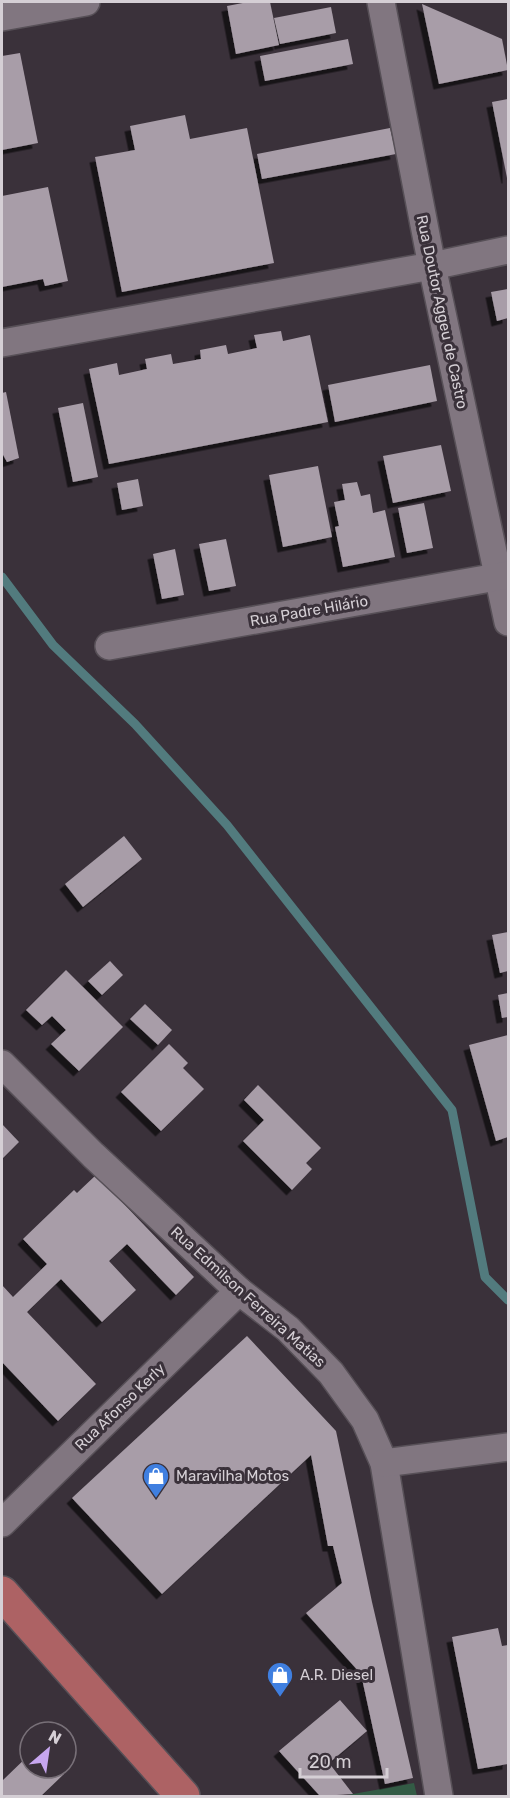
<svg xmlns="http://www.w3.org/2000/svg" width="510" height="1798" font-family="Rubik,sans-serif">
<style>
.green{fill:#335b45}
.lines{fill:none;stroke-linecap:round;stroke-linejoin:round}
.stream{stroke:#527b7e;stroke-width:9}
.building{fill:#a89da8;filter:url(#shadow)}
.street-casing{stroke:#575057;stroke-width:30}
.primary-casing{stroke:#575057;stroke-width:36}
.street{stroke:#817680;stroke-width:27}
.primary{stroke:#ad6264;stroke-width:33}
.labels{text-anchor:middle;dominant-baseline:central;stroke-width:6;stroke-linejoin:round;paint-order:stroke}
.street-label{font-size:15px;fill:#d5cfd5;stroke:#3a313a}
.poi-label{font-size:15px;fill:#d5cfd5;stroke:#3a313a;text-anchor:start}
</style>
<defs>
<filter id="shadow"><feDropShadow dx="-5.5" dy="5.5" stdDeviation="0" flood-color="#0009"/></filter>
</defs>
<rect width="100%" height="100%" fill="#3a313a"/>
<!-- green -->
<path class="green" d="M414 1783 417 1796H342Z"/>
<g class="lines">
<!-- stream -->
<path class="stream" d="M2 577 53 645 135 724 227 825 452 1110 485 1277 508 1300"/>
</g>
<!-- building -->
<g class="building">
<path d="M248 2H270L279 45 236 54 227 6Z"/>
<path d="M422 4 502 39 508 70 439 84Z"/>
<path d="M331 7 336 33 280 44 274 18Z"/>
<path d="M348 39 353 64 265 81 260 56Z"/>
<path d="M20 53 38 143 2 150V56Z"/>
<path d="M508 99V178H507L492 102Z"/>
<path d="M185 115 190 139 247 128 274 263 122 292 95 157 135 150 130 126Z"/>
<path d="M390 128 396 154 262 179 257 154Z"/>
<path d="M48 187 68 281 45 286 43 279 2 287V196Z"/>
<path d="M508 289V318L497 321 491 292Z"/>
<path d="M281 331 283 341 310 335 328 422 109 464 89 369 117 363 119 375 147 369 145 359 171 354 173 364 201 359 200 350 226 345 228 354 257 348 254 335Z"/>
<path d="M430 365 437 401 335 422 328 385Z"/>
<path d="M6 392 19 458 7 462 2 453V393Z"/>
<path d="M83 403 98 477 73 482 58 408Z"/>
<path d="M441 445 451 491 393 503 383 456Z"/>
<path d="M318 466 332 537 283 547 269 475Z"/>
<path d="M138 479 143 506 122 510 117 483Z"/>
<path d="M357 482 361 496 370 494 373 513 385 510 395 557 343 567 335 527 339 526 334 502 345 500 342 484Z"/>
<path d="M424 503 433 548 407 553 398 508Z"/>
<path d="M226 539 236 586 209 591 199 544Z"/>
<path d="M175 549 184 595 162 599 153 554Z"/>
<path d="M124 836 142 859 83 907 65 884Z"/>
<path d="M508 932V971L500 973 492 935Z"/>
<path d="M110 961 123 975 102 995 88 981Z"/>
<path d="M66 970 123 1027 79 1071 51 1044 66 1030 52 1016 42 1025 26 1010Z"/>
<path d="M508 993V1017L502 1018 498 995Z"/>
<path d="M145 1004 172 1030 158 1045 130 1019Z"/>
<path d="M508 1035V1137L496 1141 469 1045Z"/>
<path d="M169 1044 188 1063 183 1068 204 1089 161 1131 121 1092Z"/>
<path d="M258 1085 321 1148 306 1163 312 1169 292 1190 243 1141 264 1120 244 1100Z"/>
<path d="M2 1124 19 1142 2 1159Z"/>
<path d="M96 1175 194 1277 176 1295 127 1244 109 1261 136 1290 102 1322 61 1279 27 1312 96 1384 58 1421 2 1362V1285L13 1297 47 1264 23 1239 74 1190 77 1193Z"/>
<path d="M247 1336 336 1431 372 1602 413 1778 385 1784 361 1674 306 1613 342 1583 333 1546H328L311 1455 162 1594 72 1498Z"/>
<path d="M498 1628 502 1646 508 1645V1764L478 1769 452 1637Z"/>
<path d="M340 1700 367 1731 329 1763 353 1794 320 1796 279 1751Z"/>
<path d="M30 1754V1768H58L64 1774 41 1796H2V1781Z"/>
</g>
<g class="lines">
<!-- street casing -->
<g class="street-casing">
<g id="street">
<path d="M381 2 432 266 508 622"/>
<path d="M2 17 86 2"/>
<path d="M2 343 432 266 508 250"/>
<path d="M109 646 508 575"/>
<path d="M2 1064 93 1155 239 1291 288 1329 331 1373 365 1420 384 1463 439 1796"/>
<path d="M384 1463 508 1447"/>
<path d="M2 1523 239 1291"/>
</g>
</g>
<!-- primary casing -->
<g class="primary-casing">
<path id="primary" d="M2 1593 183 1796"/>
</g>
<!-- street -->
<use href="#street" class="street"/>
<!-- primary -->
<use href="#primary" class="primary"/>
</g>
<!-- icons -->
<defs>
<g id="shop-pin" transform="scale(1.35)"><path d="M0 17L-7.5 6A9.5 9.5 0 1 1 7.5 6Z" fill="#3f7fe0" stroke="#3a313a"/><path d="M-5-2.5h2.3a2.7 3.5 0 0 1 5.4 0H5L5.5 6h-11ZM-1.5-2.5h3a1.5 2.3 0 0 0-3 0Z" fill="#fff"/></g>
</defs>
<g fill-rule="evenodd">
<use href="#shop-pin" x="156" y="1476"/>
<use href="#shop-pin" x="280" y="1675"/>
</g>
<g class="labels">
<!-- street labels -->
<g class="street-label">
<text transform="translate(442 312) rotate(78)">Rua Doutor Aggeu de Castro</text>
<text transform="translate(309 611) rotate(-10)">Rua Padre Hilário</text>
<text transform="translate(248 1297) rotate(42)">Rua Edmilson Ferreira Matias</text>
<text transform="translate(120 1407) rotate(-44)">Rua Afonso Kerly</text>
</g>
<!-- poi labels -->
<g class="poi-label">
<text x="176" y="1476">Maravilha Motos</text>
<text x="300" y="1675">A.R. Diesel</text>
</g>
</g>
<!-- border -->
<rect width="510" height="1798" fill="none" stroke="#d5cfd5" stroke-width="6"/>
<!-- north arrow -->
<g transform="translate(48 1750) rotate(29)"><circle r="28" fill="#3a313a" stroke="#787078" stroke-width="1.5"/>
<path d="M0-4.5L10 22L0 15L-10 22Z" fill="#c7a6ef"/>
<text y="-9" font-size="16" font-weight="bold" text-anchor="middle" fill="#d5cfd5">N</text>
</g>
<!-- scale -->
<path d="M300 1768v9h87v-9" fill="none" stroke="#d5cfd5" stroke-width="3"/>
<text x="309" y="1768" font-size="18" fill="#d5cfd5" stroke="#3a313a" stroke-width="4.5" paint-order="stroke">20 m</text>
</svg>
